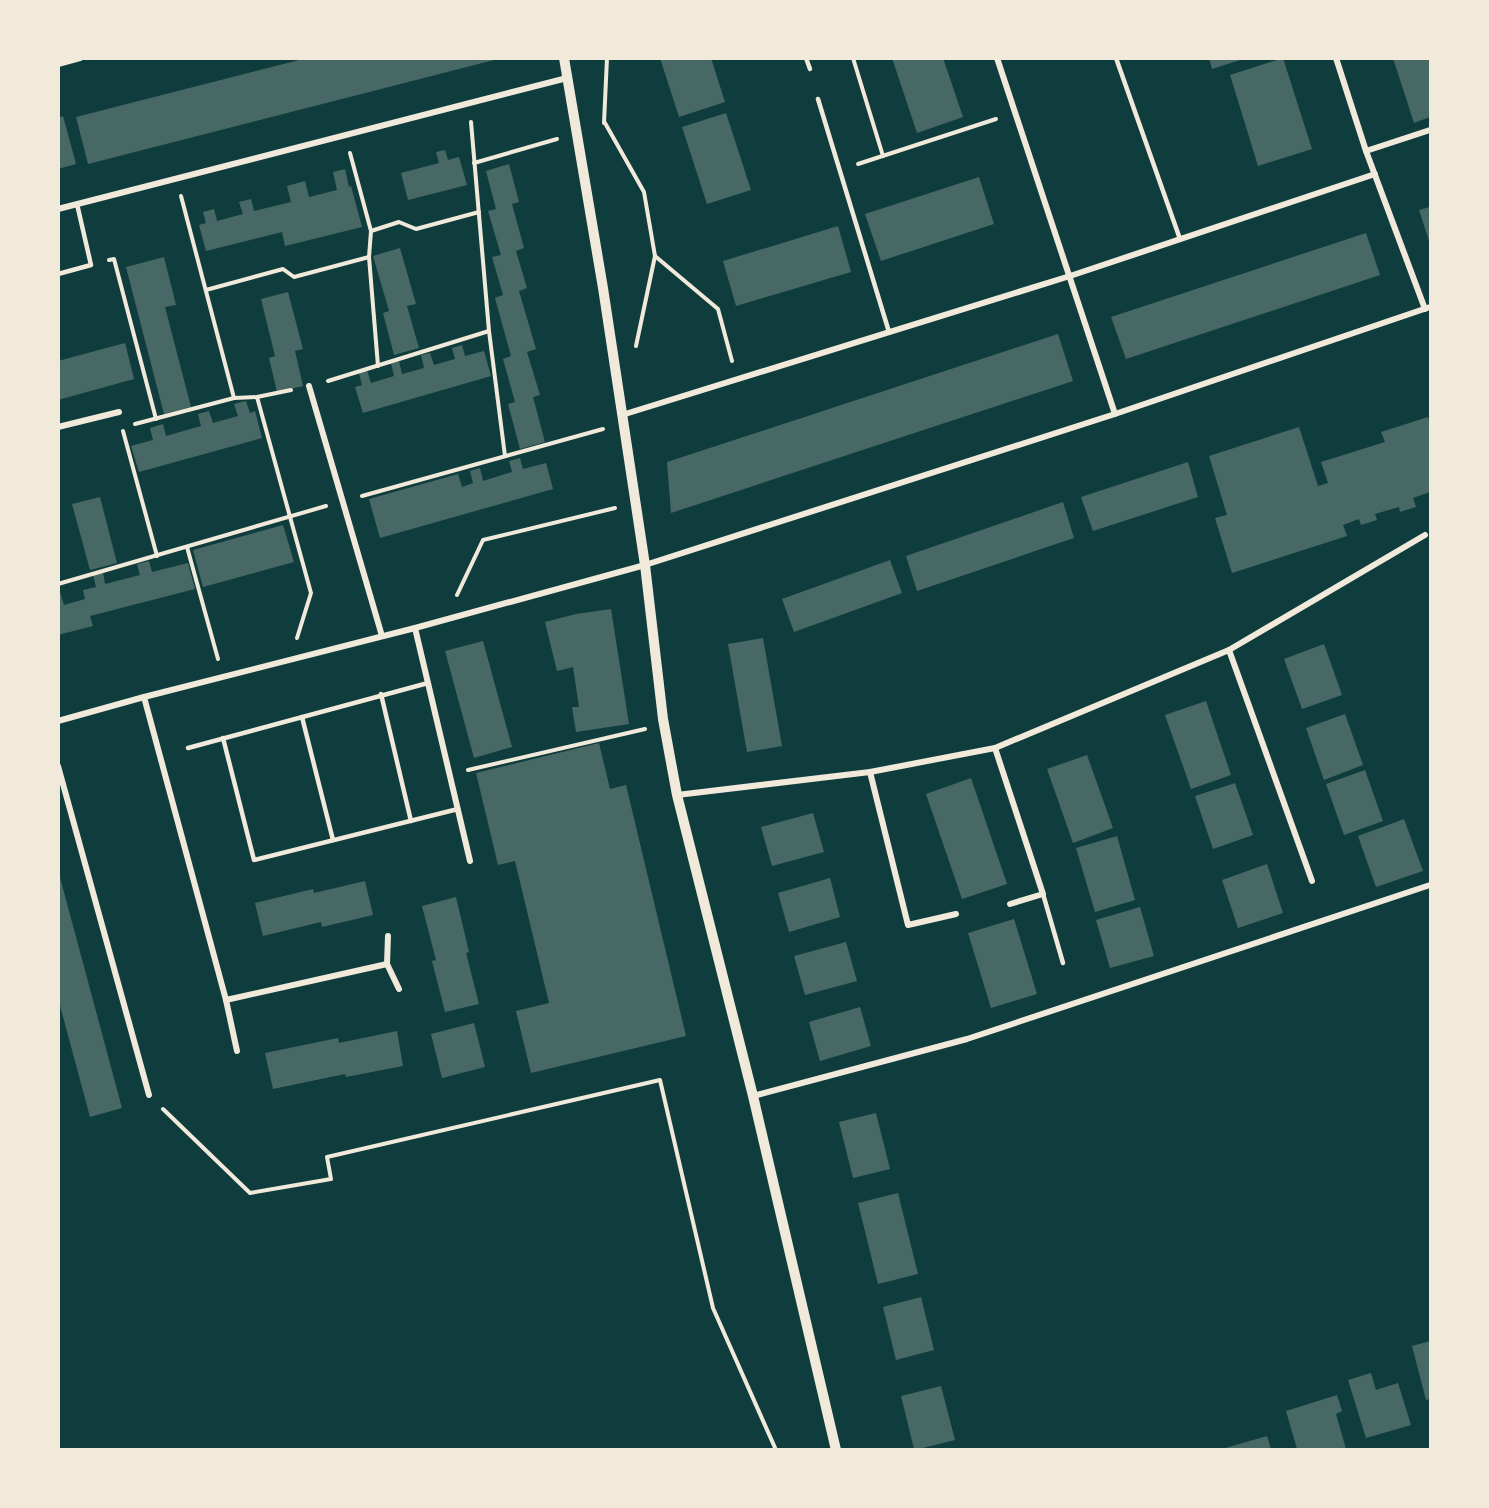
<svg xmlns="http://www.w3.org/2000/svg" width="1489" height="1508" font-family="Jost,sans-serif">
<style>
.building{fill:#486865}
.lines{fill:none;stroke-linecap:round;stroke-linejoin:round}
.path{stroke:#f1e9da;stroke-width:4}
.service{stroke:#f1e9da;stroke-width:4.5}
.minor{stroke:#f1e9da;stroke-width:6}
.tertiary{stroke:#f1e9da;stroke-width:10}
</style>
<rect width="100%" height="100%" fill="#0f3d3e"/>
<!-- building -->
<g class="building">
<path d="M307 58 498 59 88 164 76 117Z"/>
<path d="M660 58H711L725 102 679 117Z"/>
<path d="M892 58H943L963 117 917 133Z"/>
<path d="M1209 58H1243V59L1212 69Z"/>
<path d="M1283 58 1312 149 1258 166 1230 75Z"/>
<path d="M1393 58H1430V117L1414 123Z"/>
<path d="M726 113 751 190 707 204 682 127Z"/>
<path d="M63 116 76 164 58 169V118Z"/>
<path d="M445 150 448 160 459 157 467 185 408 200 401 173 439 163 436 152Z"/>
<path d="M509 164 519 202 512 204 524 248 516 251 527 288 519 291 536 349 527 352 540 395 533 397 545 442 520 449 508 404 515 402 503 359 511 356 495 298 503 295 492 257 501 255 488 211 496 209 486 171Z"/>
<path d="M345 169 349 187 351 186 362 227 285 246 282 232 206 251 199 225 206 223 203 212 214 209 217 221 243 214 239 202 251 199 254 211 291 202 287 186 305 181 309 197 337 190 333 172Z"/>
<path d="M979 177 994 224 881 261 865 214Z"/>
<path d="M1430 207V244L1419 210Z"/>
<path d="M838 226 851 272 736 306 723 261Z"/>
<path d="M1366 233 1380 275 1126 359 1111 317Z"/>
<path d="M400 248 416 304 407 306 419 348 394 355 383 313 389 311 373 256Z"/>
<path d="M164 257 176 305 165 307 191 407 164 414 126 267Z"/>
<path d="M288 292 303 349 295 351 303 386 277 392 269 358 275 356 261 299Z"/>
<path d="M1058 334 1073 381 671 513 667 462Z"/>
<path d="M125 343 134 379 58 400V361Z"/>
<path d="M462 345 465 356 484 351 491 376 363 413 355 387 362 385 359 373 367 370 371 383 394 376 391 363 399 361 402 374 424 368 421 355 430 353 434 365 455 359 452 348Z"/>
<path d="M246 401 250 413 255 411 262 438 139 472 131 446 153 440 150 428 163 424 166 436 201 426 198 414 209 411 213 423 238 416 234 404Z"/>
<path d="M1428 417 1430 424V492L1413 498 1416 507 1400 512 1399 507 1375 514 1377 520 1361 525 1359 519 1343 525 1347 536 1232 573 1215 518 1227 515 1209 456 1299 427 1318 486 1328 483 1321 462 1385 442 1381 432Z"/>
<path d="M520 458 523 469 546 463 553 489 380 538 369 499 458 474 462 487 473 483 470 471 480 468 483 481 512 472 509 461Z"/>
<path d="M1188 462 1198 497 1093 531 1081 497Z"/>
<path d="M100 497 117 563 90 570 72 504Z"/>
<path d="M1063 502 1074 538 917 591 906 556Z"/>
<path d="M283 525 294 562 203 587 193 550Z"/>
<path d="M890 560 902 593 794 632 782 599Z"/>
<path d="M149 561 152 572 188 563 195 589 90 616 93 626 58 635V592H60L64 605 85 599 83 590 96 587 93 575 103 572 105 584 140 575 137 564Z"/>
<path d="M611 609 629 724 576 732 572 707H579L573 667 557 671 545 622 576 614Z"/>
<path d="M763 638 782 746 747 752 728 644Z"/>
<path d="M483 641 512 747 474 758 445 651Z"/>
<path d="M1324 644 1342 695 1302 709 1284 659Z"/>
<path d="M1206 701 1231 775 1191 789 1165 715Z"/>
<path d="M1345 714 1363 765 1324 780 1306 728Z"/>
<path d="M599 743 610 789 626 785 686 1036 531 1073 516 1011 549 1003 515 861 498 865 476 773Z"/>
<path d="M1087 755 1113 828 1073 843 1047 769Z"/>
<path d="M1365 770 1383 821 1344 835 1326 784Z"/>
<path d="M971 778 1007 884 962 899 926 794Z"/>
<path d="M1235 783 1253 835 1213 849 1195 796Z"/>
<path d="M813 813 824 852 772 866 761 827Z"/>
<path d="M1404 819 1423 871 1376 887 1358 836Z"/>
<path d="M1117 836 1135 900 1095 912 1076 848Z"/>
<path d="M1267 864 1283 913 1238 928 1222 880Z"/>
<path d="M58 870 122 1108 90 1117 58 998Z"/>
<path d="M830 878 840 917 789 932 778 893Z"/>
<path d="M365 881 373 915 322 927 321 922 263 936 255 903 313 889 314 893Z"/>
<path d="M456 897 469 952 466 953 479 1004 445 1012 432 961 436 960 422 906Z"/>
<path d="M1140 907 1154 956 1110 968 1096 920Z"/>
<path d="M1014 919 1037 994 991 1008 968 933Z"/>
<path d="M846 942 857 981 805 995 794 956Z"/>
<path d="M860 1007 871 1046 820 1061 809 1022Z"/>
<path d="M474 1023 485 1067 442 1078 431 1034Z"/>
<path d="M397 1031 403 1066 346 1077 345 1074 273 1089 265 1053 338 1038 339 1043Z"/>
<path d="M876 1113 890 1169 853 1178 839 1122Z"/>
<path d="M898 1193 918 1274 878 1284 858 1203Z"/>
<path d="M921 1297 934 1350 896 1360 883 1307Z"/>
<path d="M1430 1341V1399L1426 1400 1412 1346Z"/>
<path d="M1371 1373 1376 1390 1398 1383 1411 1425 1366 1438 1348 1380Z"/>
<path d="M941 1386 955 1440 919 1449H914L901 1396Z"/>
<path d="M1337 1395 1342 1411 1336 1414 1346 1449H1297L1286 1411Z"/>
<path d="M1267 1436 1271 1449H1222Z"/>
</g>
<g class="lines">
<!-- path -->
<g class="path">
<path d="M853 58 883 156"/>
<path d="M604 123 607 58"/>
<path d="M605 123 644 192 655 256 718 309 732 361"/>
<path d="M350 153 371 231"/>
<path d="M474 163 557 139"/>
<path d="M858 164 996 119"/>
<path d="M181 196 234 398"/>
<path d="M369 257 378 366"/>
<path d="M109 260 114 259 156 419"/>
<path d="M206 290 283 269 294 277 369 257 371 231 399 222 416 229 479 212"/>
<path d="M489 331 505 456"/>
<path d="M636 346 655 256"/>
<path d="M328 381 489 331 471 122"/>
<path d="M257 397 311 593 297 638"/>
<path d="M135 424 234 398 257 397 291 390"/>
<path d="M123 431 157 556"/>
<path d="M362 496 603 429"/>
<path d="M187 547 218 659"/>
<path d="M58 584 326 506"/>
<path d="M457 595 483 540 615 508"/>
<path d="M468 770 645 729"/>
<path d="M163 1109 250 1193 331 1179 327 1157 660 1080 713 1308 776 1450"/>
</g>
<!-- service -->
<g class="service">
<path d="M806 58 810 69"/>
<path d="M1116 58 1180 239"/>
<path d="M818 99 889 332"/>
<path d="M58 274 91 265 77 204"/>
<path d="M381 694 411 821"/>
<path d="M302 717 333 840"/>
<path d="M223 738 254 860 458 809"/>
<path d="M188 748 428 683"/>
<path d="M1043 894 1063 963"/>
</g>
<!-- minor -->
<g class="minor">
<path d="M997 58 1115 414"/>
<path d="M1336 58 1366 151 1425 309"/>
<path d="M58 64 80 58"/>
<path d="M1366 151 1430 130"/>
<path d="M58 209 567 78"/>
<path d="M309 386 382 636"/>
<path d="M622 415 1070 276 1375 174"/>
<path d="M58 427 119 412"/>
<path d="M415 628 470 861"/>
<path d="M1229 650 1312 881"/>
<path d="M144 697 226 1000 237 1051"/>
<path d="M58 721 144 697 415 628 645 565 1115 414 1430 307"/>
<path d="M995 748 1043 894 1010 904"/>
<path d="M58 766 149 1095"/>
<path d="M870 772 908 925 956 914"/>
<path d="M677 795 870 772 995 748 1229 650 1425 535"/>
<path d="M388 936 387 964 399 989"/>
<path d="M226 1000 387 964"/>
<path d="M753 1096 967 1039 1430 885"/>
</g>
<!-- tertiary -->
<path class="tertiary" d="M564 58 603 288 645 565 663 719 677 795 753 1096 836 1450"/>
</g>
<!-- border -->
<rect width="1489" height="1508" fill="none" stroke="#f1e9da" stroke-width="120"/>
</svg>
